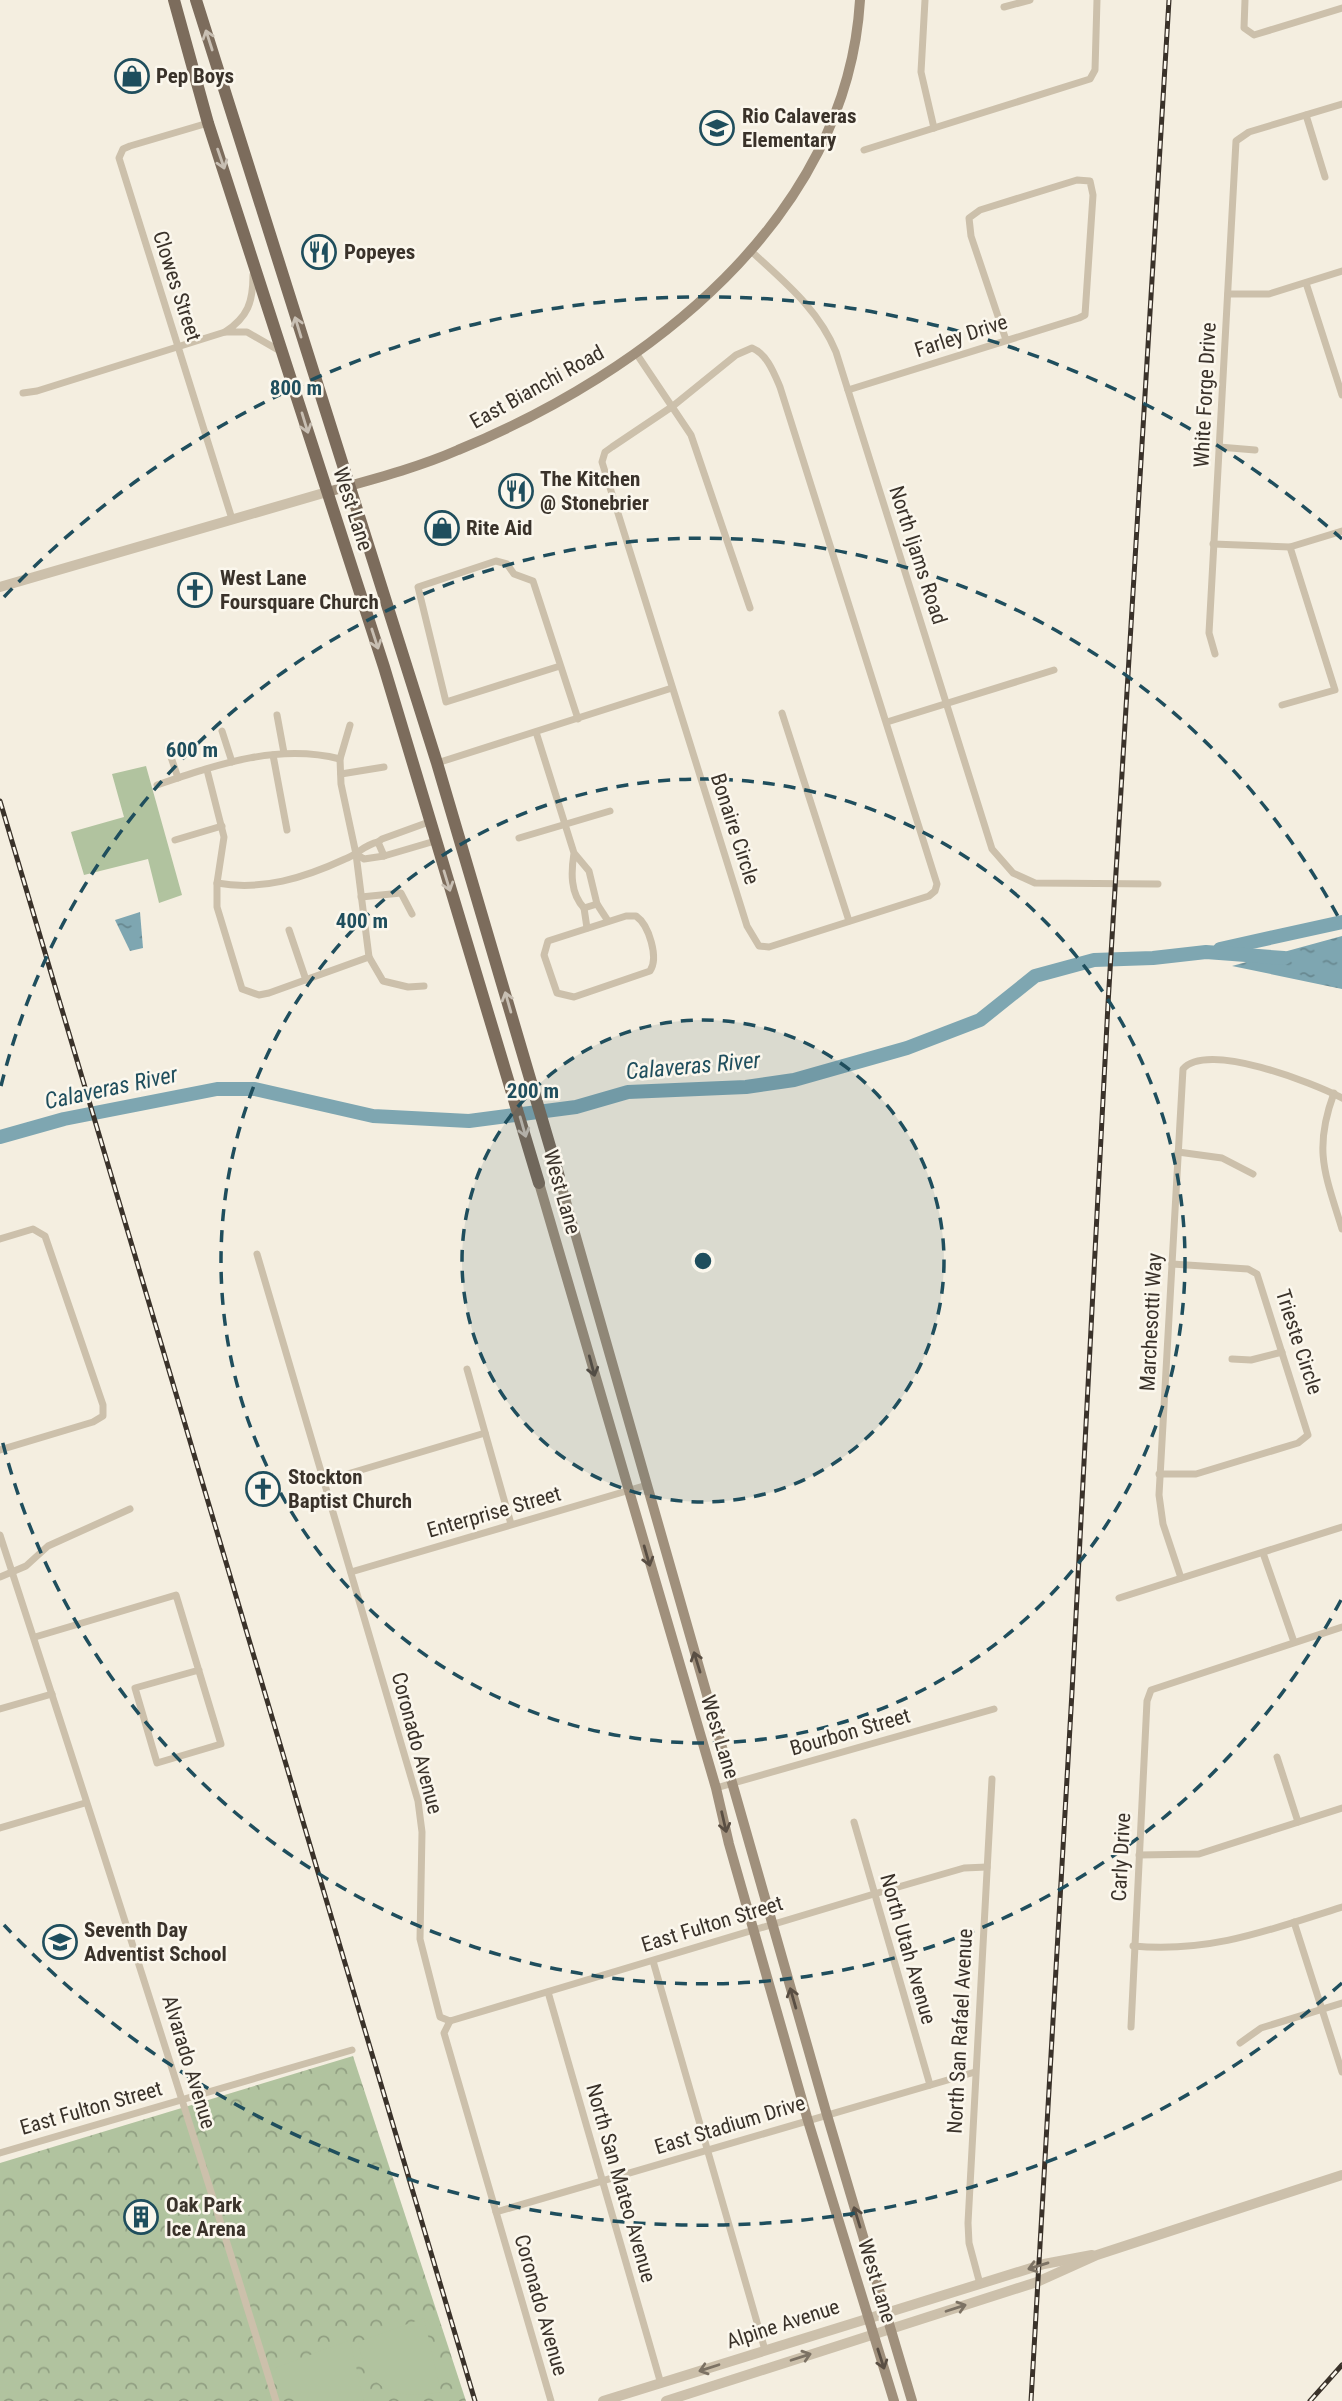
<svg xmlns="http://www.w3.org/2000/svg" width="1342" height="2401" font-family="'Roboto Condensed',sans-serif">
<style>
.forest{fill:url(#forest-crowns)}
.pitch{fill:#b1c39f}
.water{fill:url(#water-ripples)}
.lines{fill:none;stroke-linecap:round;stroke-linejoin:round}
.river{stroke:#7ea6b1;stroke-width:14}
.minor{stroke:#ccc0ab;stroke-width:7}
.tertiary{stroke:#ccc0ab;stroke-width:10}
.secondary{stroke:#a0907c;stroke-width:10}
.primary{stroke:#7c6c5c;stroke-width:12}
.rail-casing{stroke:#3a322a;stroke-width:5}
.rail{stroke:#fbf7ed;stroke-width:2.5;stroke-dasharray:8;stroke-linecap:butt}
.oneway{stroke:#c8bfb3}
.oneway2{stroke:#594e43}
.oneway3{stroke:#7c7264}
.ring{fill:none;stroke:#1f4e5d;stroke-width:3.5;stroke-dasharray:12 9}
.labels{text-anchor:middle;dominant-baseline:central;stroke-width:5;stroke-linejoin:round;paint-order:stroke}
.poi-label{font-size:21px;font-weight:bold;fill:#3a322a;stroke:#fbf7ed;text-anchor:start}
.street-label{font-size:21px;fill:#3a322a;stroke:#fbf7ed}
.water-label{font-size:23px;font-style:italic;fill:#1f4e5d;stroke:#fbf7ed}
.centre{fill:#1f4e5d;stroke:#fbf7ed;stroke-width:3.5}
.ring-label{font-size:21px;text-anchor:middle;font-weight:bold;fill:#1f4e5d;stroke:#fbf7ed;stroke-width:5;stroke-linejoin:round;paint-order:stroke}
</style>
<defs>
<pattern id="forest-crowns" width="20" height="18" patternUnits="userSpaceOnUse" patternTransform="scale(1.75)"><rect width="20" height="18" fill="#b1c39f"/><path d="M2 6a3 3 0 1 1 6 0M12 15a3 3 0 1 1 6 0" fill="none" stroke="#919f82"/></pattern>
<pattern id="water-ripples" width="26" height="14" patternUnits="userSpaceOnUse" patternTransform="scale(1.75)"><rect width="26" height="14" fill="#7ea6b1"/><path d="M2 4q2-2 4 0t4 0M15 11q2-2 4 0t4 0" fill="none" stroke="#688890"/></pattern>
</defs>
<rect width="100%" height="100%" fill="#f4eee0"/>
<!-- forest -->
<path class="forest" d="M353 2056 466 2401H0V2163Z"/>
<!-- pitch -->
<g class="pitch">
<path d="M146 766 182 895 159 903 148 859 84 875 71 832 124 817 112 774Z"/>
<path d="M424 2318 441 2392C395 2401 366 2389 358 2342Z"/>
<path d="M350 2340 364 2401H296L280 2386 275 2368Z"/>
</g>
<!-- water -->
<g class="water">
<path d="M140 912 143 948 130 951 115 920Z"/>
<path d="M1342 936V989L1232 966Z"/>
</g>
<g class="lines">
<!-- river -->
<g class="river">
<path d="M1220 949 1342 922"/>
<path d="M0 1137 64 1119 217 1089H255L373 1116 469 1121 576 1107 628 1092 746 1087 794 1080 907 1048 980 1020 1035 976 1094 960 1153 958 1206 952 1284 958"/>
</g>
<!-- minor -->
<g class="minor">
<path d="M925 0 921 72 934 128"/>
<path d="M1245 0 1244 28 1254 35 1342 8"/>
<path d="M1004 7 1030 0"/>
<path d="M1306 115 1325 177"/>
<path d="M208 123 130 146 123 149 119 158 232 519"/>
<path d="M864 150 1090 79 1095 70 1097 0"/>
<path d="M750 250C783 281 818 308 836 352L992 849 1013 873 1035 883 1158 884"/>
<path d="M253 275C253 302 248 317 225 332H247L280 351"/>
<path d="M1306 283 1342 395"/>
<path d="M1228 294H1269L1342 271"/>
<path d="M752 348C767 354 774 373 780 387L937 884 935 891 929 896 769 947 759 946 747 926 602 462 605 452 612 447 673 406 736 355Z"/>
<path d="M636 353 691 435 750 608"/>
<path d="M848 390 1079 318 1085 315 1093 195 1090 181 1077 180 980 210 969 218 971 236 1006 340"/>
<path d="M23 393 37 391 225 332"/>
<path d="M1219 447 1255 450"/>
<path d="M1213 544 1290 547 1342 531"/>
<path d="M1215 654 1209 633 1236 141 1249 132 1342 104"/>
<path d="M560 666 446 702 418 587 496 561 507 564 514 574 533 581 578 719"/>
<path d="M1282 705 1335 690 1290 547"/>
<path d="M782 713 849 921"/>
<path d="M277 715 284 753"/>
<path d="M887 722 1054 670"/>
<path d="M350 725 340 759 341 784 356 854 369 957 383 981 408 987 424 986"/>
<path d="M222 731 232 762"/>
<path d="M536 732 574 853 589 871 597 904 584 908C570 893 571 872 574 853"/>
<path d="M168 748 178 778"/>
<path d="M273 755 287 830"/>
<path d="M437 763 672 688"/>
<path d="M207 770 224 837 217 883V907L242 989 259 995 269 993 369 957"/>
<path d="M341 774 384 767"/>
<path d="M157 785C216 765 277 743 340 759"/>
<path d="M429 822 382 839 378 842 384 856 435 841"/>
<path d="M519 838 610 811"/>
<path d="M175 840 222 826"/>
<path d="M356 854 364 859 384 856"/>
<path d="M217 883C262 891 304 878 345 859 358 854 364 845 378 842"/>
<path d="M361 897 401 893 412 914"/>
<path d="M597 904 608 921"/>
<path d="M584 908 587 928"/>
<path d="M626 916H636C649 925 659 958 650 971L574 997 557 993 544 955 548 941Z"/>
<path d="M289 930 306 980"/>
<path d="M1334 1093C1313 1150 1325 1174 1342 1229"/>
<path d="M1178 1152 1222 1158 1253 1174"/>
<path d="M0 1239 33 1229 45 1236 103 1405V1416L93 1422 0 1450"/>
<path d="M257 1254 418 1801 422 1832 420 1939 440 2017 450 2021"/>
<path d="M1232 1359 1251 1360 1282 1352"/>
<path d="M467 1369 511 1524"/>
<path d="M1159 1474H1196L1298 1443 1308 1435 1257 1274 1248 1269 1172 1264"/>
<path d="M324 1481 485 1433"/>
<path d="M0 1535C94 1823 187 2111 276 2401"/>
<path d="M1263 1553 1294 1642"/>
<path d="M351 1572 647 1485"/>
<path d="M0 1577 26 1566 48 1546 130 1509"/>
<path d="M1181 1578 1163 1524 1159 1495 1183 1069C1207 1041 1314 1083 1342 1098"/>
<path d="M1119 1598 1342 1527"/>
<path d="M35 1637 176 1595 221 1744 157 1763 135 1688 199 1670"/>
<path d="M0 1709 52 1694"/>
<path d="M1277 1757 1298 1822"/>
<path d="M716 1788 994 1709"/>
<path d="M854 1822 930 2085"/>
<path d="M0 1828 85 1803"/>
<path d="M1139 1855 1199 1854 1342 1808"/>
<path d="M1294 1922 1342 2072"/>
<path d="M1133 1946C1212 1953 1269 1930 1342 1907"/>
<path d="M653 1961 765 2350"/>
<path d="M548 1992 661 2384"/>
<path d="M450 2021 874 1894 964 1868 987 1867"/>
<path d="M450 2021 444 2033 551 2401"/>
<path d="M1131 2027 1147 1701 1151 1690 1342 1627"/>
<path d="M1240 2043 1261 2028 1342 2003"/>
<path d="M0 2153 352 2050"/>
<path d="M496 2212 975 2072"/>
<path d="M980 2284 969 2243 968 2223 992 1779"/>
</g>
<!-- tertiary -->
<g class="tertiary">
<path d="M0 587 327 492"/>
<path d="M603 2401 1044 2264 1092 2255"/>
<path d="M666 2401 1037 2282 1097 2255 1342 2175"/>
</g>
<!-- secondary -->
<g class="secondary">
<path d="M327 492C370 480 417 468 458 450 646 373 847 219 860 0"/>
<path d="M559 1177 827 2115 912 2401"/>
<path d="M539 1183 716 1788 729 1844 808 2121 894 2401"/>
</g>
<!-- primary -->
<g class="primary">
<path d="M174 0 208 123 384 667 539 1183"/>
<path d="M196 0 437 763 559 1177"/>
</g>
<!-- rail casing -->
<g class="rail-casing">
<g id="rail">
<path d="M0 801 475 2401"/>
<path d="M1031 2401 1072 1692 1108 1004 1169 0"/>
<path d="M1310 2401 1342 2365"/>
</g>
</g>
<!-- rail -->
<use href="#rail" class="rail"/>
</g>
<!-- one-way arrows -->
<defs><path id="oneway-shaft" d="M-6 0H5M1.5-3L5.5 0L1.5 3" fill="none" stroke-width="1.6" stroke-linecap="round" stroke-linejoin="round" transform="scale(1.75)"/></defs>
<g class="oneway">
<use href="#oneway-shaft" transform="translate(209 40) rotate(-108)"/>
<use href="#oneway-shaft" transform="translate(221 159) rotate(71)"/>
<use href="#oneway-shaft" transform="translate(298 327) rotate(-107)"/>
<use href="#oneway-shaft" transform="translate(305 423) rotate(73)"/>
<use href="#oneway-shaft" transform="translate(375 639) rotate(72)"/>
<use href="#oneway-shaft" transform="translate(447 881) rotate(73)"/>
<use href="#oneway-shaft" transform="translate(508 1002) rotate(-106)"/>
<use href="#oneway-shaft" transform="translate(523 1127) rotate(74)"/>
</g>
<g class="oneway2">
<use href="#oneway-shaft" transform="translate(592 1366) rotate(75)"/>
<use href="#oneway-shaft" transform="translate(647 1556) rotate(74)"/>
<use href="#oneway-shaft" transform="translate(697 1662) rotate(-107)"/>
<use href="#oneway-shaft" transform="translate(724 1822) rotate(77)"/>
<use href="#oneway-shaft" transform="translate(793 1998) rotate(-106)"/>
<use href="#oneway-shaft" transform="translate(857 2217) rotate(-107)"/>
<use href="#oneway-shaft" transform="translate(881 2359) rotate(72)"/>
</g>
<g class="oneway3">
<use href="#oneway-shaft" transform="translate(1038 2266) rotate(163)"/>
<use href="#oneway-shaft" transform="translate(956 2308) rotate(-18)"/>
<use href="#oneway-shaft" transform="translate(801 2357) rotate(-18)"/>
<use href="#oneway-shaft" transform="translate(709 2368) rotate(162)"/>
</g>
<!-- distance rings -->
<circle cx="703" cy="1261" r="241" fill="#1f4e5d" fill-opacity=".12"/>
<g class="ring">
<circle cx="703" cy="1261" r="241"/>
<circle cx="703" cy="1261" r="482"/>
<path d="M1341 1600A723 723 0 0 1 1 1436M1 1086A723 723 0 0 1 1341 922"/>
<path d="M1342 1983A964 964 0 0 1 4 1925M4 597A964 964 0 0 1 1342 539"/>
</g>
<!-- icons -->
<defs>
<g id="shop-ring" transform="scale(1.75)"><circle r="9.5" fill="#fbf7ed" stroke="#1f4e5d" stroke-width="1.5"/><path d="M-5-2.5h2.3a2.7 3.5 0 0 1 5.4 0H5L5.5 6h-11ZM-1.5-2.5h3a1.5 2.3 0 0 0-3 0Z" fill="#1f4e5d"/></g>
<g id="school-ring" transform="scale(1.75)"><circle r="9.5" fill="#fbf7ed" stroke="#1f4e5d" stroke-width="1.5"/><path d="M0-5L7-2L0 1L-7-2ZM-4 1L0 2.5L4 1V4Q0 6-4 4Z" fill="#1f4e5d"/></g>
<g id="restaurant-ring" transform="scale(1.75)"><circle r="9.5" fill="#fbf7ed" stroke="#1f4e5d" stroke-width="1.5"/><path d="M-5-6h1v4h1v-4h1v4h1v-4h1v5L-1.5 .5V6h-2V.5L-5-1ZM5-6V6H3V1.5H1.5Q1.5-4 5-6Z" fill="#1f4e5d"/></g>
<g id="church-ring" transform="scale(1.75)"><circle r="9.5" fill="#fbf7ed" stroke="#1f4e5d" stroke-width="1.5"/><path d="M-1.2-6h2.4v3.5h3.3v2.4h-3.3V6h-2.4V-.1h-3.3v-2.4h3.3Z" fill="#1f4e5d"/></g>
<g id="building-ring" transform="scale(1.75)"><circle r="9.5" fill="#fbf7ed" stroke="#1f4e5d" stroke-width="1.5"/><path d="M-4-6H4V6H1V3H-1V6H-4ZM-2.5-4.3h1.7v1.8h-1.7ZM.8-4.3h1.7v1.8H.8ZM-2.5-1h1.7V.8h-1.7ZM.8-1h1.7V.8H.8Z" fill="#1f4e5d"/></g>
</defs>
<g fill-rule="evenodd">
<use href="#shop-ring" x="132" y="76"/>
<use href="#school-ring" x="717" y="128"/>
<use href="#restaurant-ring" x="319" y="252"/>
<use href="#restaurant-ring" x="516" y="491"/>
<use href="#shop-ring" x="442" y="528"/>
<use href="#church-ring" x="195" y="590"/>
<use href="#church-ring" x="263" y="1489"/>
<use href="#school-ring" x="60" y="1942"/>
<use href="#building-ring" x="141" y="2217"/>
</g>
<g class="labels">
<!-- poi labels -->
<g class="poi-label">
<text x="156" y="76">Pep Boys</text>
<text x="742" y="116">Rio Calaveras<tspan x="742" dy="24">Elementary</tspan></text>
<text x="344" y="252">Popeyes</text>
<text x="540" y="479">The Kitchen<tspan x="540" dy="24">@ Stonebrier</tspan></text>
<text x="466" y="528">Rite Aid</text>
<text x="220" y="578">West Lane<tspan x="220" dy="24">Foursquare Church</tspan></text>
<text x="288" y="1477">Stockton<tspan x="288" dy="24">Baptist Church</tspan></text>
<text x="84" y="1930">Seventh Day<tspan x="84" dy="24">Adventist School</tspan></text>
<text x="166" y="2205">Oak Park<tspan x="166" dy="24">Ice Arena</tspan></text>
</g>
<!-- street labels -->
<g class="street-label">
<text transform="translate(177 286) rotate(72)">Clowes Street</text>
<text transform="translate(961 336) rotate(-18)">Farley Drive</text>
<text transform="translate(537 387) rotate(-29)">East Bianchi Road</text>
<text transform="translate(1205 395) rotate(-87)">White Forge Drive</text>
<text transform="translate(353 509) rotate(72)">West Lane</text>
<text transform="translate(918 555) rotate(72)">North Ijams Road</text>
<text transform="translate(735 829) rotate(72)">Bonaire Circle</text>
<text transform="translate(562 1192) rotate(74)">West Lane</text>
<text transform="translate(1151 1322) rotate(-87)">Marchesotti Way</text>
<text transform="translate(1299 1342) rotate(72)">Trieste Circle</text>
<text transform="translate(494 1512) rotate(-16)">Enterprise Street</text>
<text transform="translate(850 1732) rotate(-16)">Bourbon Street</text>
<text transform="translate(720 1737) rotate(73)">West Lane</text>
<text transform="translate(417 1743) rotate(75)">Coronado Avenue</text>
<text transform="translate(1121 1857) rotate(-87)">Carly Drive</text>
<text transform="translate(712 1924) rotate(-17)">East Fulton Street</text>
<text transform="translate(908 1949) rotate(74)">North Utah Avenue</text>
<text transform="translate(960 2031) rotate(-87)">North San Rafael Avenue</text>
<text transform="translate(189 2062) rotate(73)">Alvarado Avenue</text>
<text transform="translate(91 2108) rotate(-16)">East Fulton Street</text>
<text transform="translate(730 2125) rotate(-17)">East Stadium Drive</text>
<text transform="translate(621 2183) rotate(74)">North San Mateo Avenue</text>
<text transform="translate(877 2281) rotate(73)">West Lane</text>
<text transform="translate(541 2305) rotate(74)">Coronado Avenue</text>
<text transform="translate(783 2324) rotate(-18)">Alpine Avenue</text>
</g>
<!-- water labels -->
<g class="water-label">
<text transform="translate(693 1066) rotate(-5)">Calaveras River</text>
<text transform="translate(111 1088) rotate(-12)">Calaveras River</text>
</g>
</g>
<circle cx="703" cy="1261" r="10" class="centre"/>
<g class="ring-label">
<text x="296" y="395">800 m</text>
<text x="192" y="757">600 m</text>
<text x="362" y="928">400 m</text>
<text x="533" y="1098">200 m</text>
</g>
</svg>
